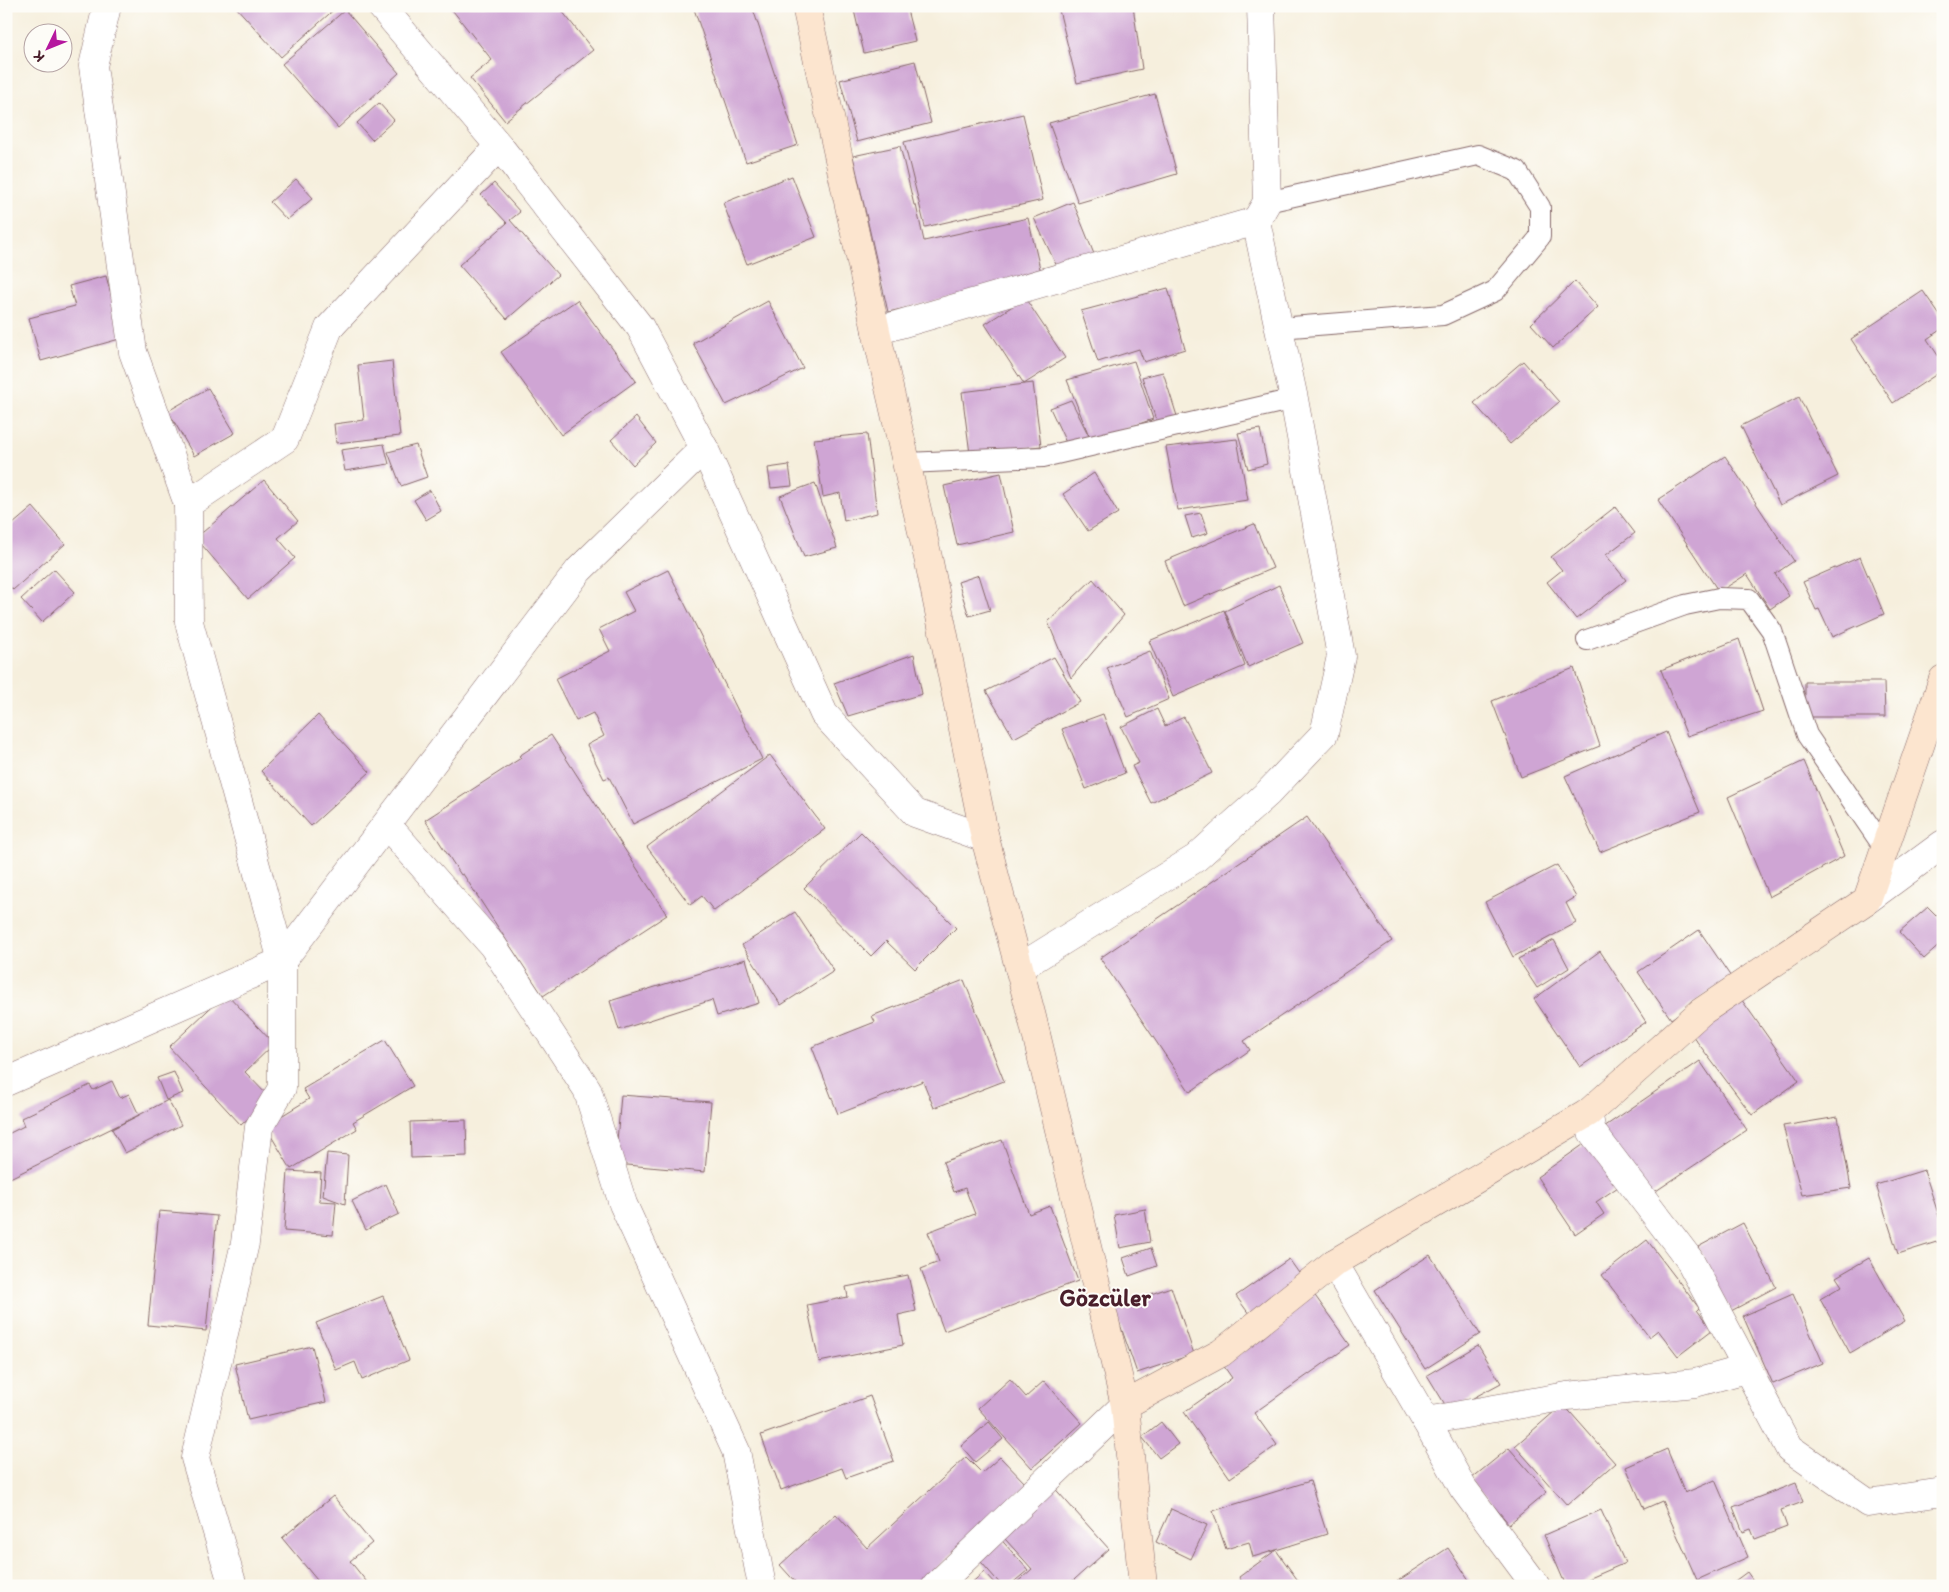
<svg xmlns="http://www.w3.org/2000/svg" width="1949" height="1592" font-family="Itim,sans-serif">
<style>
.building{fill:#cfa5d4}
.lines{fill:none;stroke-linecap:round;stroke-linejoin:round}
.lane-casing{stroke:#866869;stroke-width:22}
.street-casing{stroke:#866869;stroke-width:29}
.secondary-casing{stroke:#866869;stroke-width:29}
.lane{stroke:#fff;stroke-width:20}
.street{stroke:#fff;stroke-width:28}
.secondary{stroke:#fce5cf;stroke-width:28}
.labels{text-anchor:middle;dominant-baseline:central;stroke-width:4;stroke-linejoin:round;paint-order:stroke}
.district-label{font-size:24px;font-weight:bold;fill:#4a1f2b;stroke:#fdfcf7}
</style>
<rect width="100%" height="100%" fill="#fdfcf7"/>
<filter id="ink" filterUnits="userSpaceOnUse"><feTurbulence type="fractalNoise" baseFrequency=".02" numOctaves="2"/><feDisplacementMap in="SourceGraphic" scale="10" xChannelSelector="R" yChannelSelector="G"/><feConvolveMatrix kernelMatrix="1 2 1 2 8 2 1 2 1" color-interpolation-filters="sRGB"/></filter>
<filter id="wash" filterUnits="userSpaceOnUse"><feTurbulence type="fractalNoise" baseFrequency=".0096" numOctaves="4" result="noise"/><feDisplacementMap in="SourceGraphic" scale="20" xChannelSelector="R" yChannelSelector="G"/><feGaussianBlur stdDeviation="1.12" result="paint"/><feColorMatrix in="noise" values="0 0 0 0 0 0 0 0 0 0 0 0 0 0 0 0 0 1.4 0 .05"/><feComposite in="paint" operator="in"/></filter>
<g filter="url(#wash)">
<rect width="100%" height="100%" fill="#f6efdd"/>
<g id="blocks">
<!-- building -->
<g class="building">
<path d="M235 6H338L281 57Z"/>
<path d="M449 6H558L593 50 505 121 470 78 492 60Z"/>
<path d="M693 6H752L798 145 746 162Z"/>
<path d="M853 6H906L915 41 864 53Z"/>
<path d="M1058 6H1133L1142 69 1077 83Z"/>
<path d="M345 10 399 73 338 128 282 64Z"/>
<path d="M915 61 931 123 857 142 840 80Z"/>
<path d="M1155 94 1177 174 1078 203 1049 123Z"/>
<path d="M379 103 394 120 372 140 357 123Z"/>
<path d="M1023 114 1043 200 925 227 904 142Z"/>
<path d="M900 146 914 205H916L924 241 1028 218 1042 277 888 312 853 156Z"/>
<path d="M792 176 816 237 747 264 723 203Z"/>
<path d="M296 179 313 198 287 220 270 202Z"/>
<path d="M494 183 520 212 510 220 558 275 507 319 459 265 507 223 481 195Z"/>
<path d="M1073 202 1096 259 1060 273 1034 218Z"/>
<path d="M106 276 123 338 41 361 29 318 75 306 69 286Z"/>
<path d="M1575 281 1598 307 1553 348 1531 324Z"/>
<path d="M1168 288 1185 349 1144 362 1139 349 1098 362 1081 311Z"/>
<path d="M1923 291 1943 320V328L1927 339 1943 363V370L1893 403 1851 339Z"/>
<path d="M1025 298 1065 358 1024 384 985 324Z"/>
<path d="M577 300 636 381 561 435 501 352Z"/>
<path d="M768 301 803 368 726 405 693 343Z"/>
<path d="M392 361 400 436 336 443 334 424 364 420 358 365Z"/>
<path d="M1134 361 1153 419 1069 449 1050 408 1071 400 1089 436 1067 380Z"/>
<path d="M1523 361 1559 402 1510 444 1474 403Z"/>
<path d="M1163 372 1177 416 1157 423 1142 377Z"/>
<path d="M1033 383 1041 446 970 454 962 392Z"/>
<path d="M208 388 235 433 194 456 168 411Z"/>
<path d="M1799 397 1838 476 1780 505 1741 426Z"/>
<path d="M636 417 656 443 633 465 611 440Z"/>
<path d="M1260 429 1267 464 1248 469 1238 433Z"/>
<path d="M867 434 877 513 844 521 840 493 823 497 814 439Z"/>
<path d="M1237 439 1248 500 1178 510 1166 447Z"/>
<path d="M384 444 389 464 345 471 341 450Z"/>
<path d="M416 445 427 477 401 486 388 452Z"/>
<path d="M1725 456 1794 561 1775 574 1789 596 1770 609 1747 574 1719 592 1658 500Z"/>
<path d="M789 465 792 486 771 488 768 468Z"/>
<path d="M1001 473 1014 532 957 545 944 486Z"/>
<path d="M1094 473 1118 513 1088 531 1063 494Z"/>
<path d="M264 480 298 521 278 538 295 558 248 599 196 538Z"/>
<path d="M815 483 837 548 804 557 780 496Z"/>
<path d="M430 490 441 511 426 520 414 500Z"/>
<path d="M33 507 65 544 13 590 6 582V530Z"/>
<path d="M1615 507 1635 533 1606 555 1626 580 1576 619 1547 582 1562 570 1551 557Z"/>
<path d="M1201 513 1208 533 1192 538 1185 516Z"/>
<path d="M1254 524 1273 568 1183 606 1165 561Z"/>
<path d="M1860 557 1884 614 1832 637 1819 609 1816 610 1803 582Z"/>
<path d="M54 569 75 592 42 622 21 599Z"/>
<path d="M668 570 762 759 633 824 609 777 604 779 587 745 604 736 593 713 576 721 555 679 610 651 599 629 634 611 624 592Z"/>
<path d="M979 575 990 610 969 616 958 582Z"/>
<path d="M1093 579 1124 615 1071 678 1048 622Z"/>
<path d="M1279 585 1303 643 1248 667 1225 611Z"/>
<path d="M1224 610 1245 666 1173 697 1149 641Z"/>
<path d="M1739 639 1763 711 1687 736 1661 670Z"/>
<path d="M1150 651 1169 699 1128 717 1107 668Z"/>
<path d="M914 654 922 694 848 716 834 683Z"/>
<path d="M1054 657 1080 702 1014 738 986 691Z"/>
<path d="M1574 668 1600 746 1521 777 1492 701Z"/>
<path d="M1805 682H1884L1885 717H1805Z"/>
<path d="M1157 709 1165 726 1184 717 1212 773 1151 803 1132 766 1139 763 1121 727Z"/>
<path d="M1103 714 1125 773 1086 789 1062 729Z"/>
<path d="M318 715 370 772 311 826 261 771Z"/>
<path d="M1666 732 1700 812 1600 852 1565 776Z"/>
<path d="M551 735 667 915 543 996 463 874 461 875 425 820 521 758 519 756Z"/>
<path d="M770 755 825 829 714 911 702 896 690 905 647 847Z"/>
<path d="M1804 761 1844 856 1769 897 1728 797Z"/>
<path d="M1307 817 1392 941 1244 1041 1250 1050 1190 1092 1100 958Z"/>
<path d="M861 832 956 928 915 969 886 941 871 956 804 888Z"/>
<path d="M1557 865 1576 897 1566 903 1576 923 1513 957 1485 902Z"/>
<path d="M1928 907 1943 922V942L1924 959 1899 932Z"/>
<path d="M795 912 834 971 781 1005 742 945Z"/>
<path d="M1699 930 1731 977 1671 1019 1638 972Z"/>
<path d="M1554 940 1569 968 1537 988 1518 959Z"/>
<path d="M1600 951 1646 1022 1580 1067 1534 999Z"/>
<path d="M746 959 759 1003 717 1016 712 1000 619 1030 610 1001Z"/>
<path d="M964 980 1004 1081 934 1108 923 1081 838 1114 812 1047 875 1022 872 1016Z"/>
<path d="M226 993 274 1044 245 1072 270 1098 241 1125 169 1047Z"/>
<path d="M1739 996 1799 1081 1752 1115 1692 1035Z"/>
<path d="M385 1040 413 1086 353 1122 357 1129 291 1169 265 1126 309 1099 303 1089Z"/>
<path d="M1700 1061 1747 1130 1647 1197 1601 1129Z"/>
<path d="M174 1072 183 1093 166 1100 157 1078Z"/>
<path d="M112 1081 120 1098 129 1094 139 1115 8 1179 6 1175V1135L24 1126 21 1118 90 1085 93 1090Z"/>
<path d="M621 1095 711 1102 705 1172 615 1164Z"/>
<path d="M168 1100 181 1125 125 1153 112 1129Z"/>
<path d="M1838 1117 1851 1188 1802 1195 1783 1126Z"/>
<path d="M466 1120 467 1156 411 1158 410 1122Z"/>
<path d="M1002 1140 1029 1214 1050 1206 1078 1281 944 1331 921 1269 939 1262 928 1232 975 1214 965 1188 954 1192 943 1162Z"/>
<path d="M1590 1140 1621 1185 1596 1202 1604 1214 1575 1234 1537 1177Z"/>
<path d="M327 1153 348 1155 345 1204 323 1196Z"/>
<path d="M1924 1170 1943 1229V1240L1898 1254 1876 1185Z"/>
<path d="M288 1171 321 1173 319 1201 336 1202 333 1235 284 1231Z"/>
<path d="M386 1184 399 1214 366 1230 352 1201Z"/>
<path d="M1145 1209 1150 1242 1120 1248 1114 1215Z"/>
<path d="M159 1211 217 1216 206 1331 148 1325Z"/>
<path d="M1743 1223 1776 1287 1731 1311 1698 1247Z"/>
<path d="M1647 1240 1699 1308 1697 1310 1712 1330 1678 1356 1658 1330 1649 1337 1602 1275Z"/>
<path d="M1151 1248 1157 1266 1129 1276 1123 1258Z"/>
<path d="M1430 1255 1480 1334 1425 1369 1375 1290Z"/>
<path d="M1869 1258 1905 1321 1850 1353 1820 1299 1842 1286 1836 1277Z"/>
<path d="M1289 1259 1350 1345 1254 1413 1277 1445 1230 1478 1184 1412 1232 1378 1223 1365 1265 1336 1236 1296Z"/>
<path d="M908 1275 916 1311 898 1315 903 1345 819 1362 807 1305 848 1297 846 1287Z"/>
<path d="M1171 1287 1194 1354 1137 1373 1114 1307Z"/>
<path d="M1793 1294 1823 1363 1773 1384 1743 1316Z"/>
<path d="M383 1296 409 1360 362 1380 355 1362 336 1370 316 1323Z"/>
<path d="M1478 1345 1501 1383 1449 1411 1427 1375Z"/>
<path d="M312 1346 326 1402 248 1420 235 1364Z"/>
<path d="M1010 1379 1026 1397 1044 1381 1082 1423 1032 1468 978 1408Z"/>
<path d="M870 1396 894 1461 846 1478 842 1468 781 1490 761 1435Z"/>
<path d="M1563 1404 1615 1463 1567 1505 1515 1446Z"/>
<path d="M989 1422 1003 1439 975 1462 961 1446Z"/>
<path d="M1161 1422 1178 1444 1159 1458 1142 1437Z"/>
<path d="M1509 1448 1547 1492 1509 1524 1471 1479Z"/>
<path d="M1667 1449 1685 1493 1715 1480 1748 1557 1697 1580 1662 1501 1644 1509 1626 1467Z"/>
<path d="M966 1457 982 1473 1000 1457 1027 1485 917 1586H799L780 1565 836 1514 867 1548Z"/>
<path d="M1310 1481 1327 1534 1276 1550 1302 1586H1245L1239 1577 1276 1550 1253 1557 1249 1542 1226 1549 1213 1511Z"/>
<path d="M1050 1483 1109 1549 1067 1586H1013L1032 1569 997 1530Z"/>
<path d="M1796 1483 1803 1502 1781 1510 1787 1527 1755 1539 1751 1529 1743 1532 1733 1507Z"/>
<path d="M333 1496 372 1543 350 1561 370 1586H322L282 1538Z"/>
<path d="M1171 1509 1207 1525 1191 1559 1156 1542Z"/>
<path d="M1601 1510 1625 1563 1572 1586H1566L1544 1535Z"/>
<path d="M997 1535 1028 1570 1009 1586H1002L975 1555Z"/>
<path d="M1448 1548 1473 1586H1390Z"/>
<path d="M984 1572 997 1586H968Z"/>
<path d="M1747 1572 1757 1586H1728Z"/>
</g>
</g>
</g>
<g filter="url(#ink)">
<use href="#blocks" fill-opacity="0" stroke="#866869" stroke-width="1"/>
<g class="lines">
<!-- lane casing -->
<g class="lane-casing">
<g id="lane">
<path d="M1267 202 1478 155 1517 171 1540 207V237L1495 291 1443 315 1279 328"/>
<path d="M907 463 1043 457 1294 399"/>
<path d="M1587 640 1685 605 1719 598 1749 599 1772 631 1807 735 1885 849"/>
</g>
</g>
<!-- street casing -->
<g class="street-casing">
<g id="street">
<path d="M107 6 93 66 133 352 188 504"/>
<path d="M381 6 499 146 640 327 704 448 824 714 915 813 985 838"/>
<path d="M876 331 1256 221 1267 202 1261 6"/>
<path d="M387 825 493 946 587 1089 623 1204 736 1451 762 1586"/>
<path d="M1867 900 1943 844"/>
<path d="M1019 968 1196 858 1268 793 1324 734 1341 656 1294 399 1256 221"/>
<path d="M6 1082 282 961 579 570 704 448"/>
<path d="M1588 1113 1592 1132 1689 1259 1789 1448 1868 1503 1943 1492"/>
<path d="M1334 1263 1426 1421 1463 1488 1536 1586"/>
<path d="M1426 1421 1567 1396 1695 1383 1746 1369"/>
<path d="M233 1586 195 1458 245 1243 259 1127 282 1088V961L189 622 188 504 285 439 329 328 499 146"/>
<path d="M936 1586 1125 1405"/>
</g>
</g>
<!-- secondary casing -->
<g class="secondary-casing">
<g id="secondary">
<path d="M806 6 876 331 929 562 985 838 1032 1017 1125 1405 1143 1586"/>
<path d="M1125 1405 1221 1353 1334 1263 1588 1113 1701 1012 1867 900 1943 679"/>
</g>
</g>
<!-- lane -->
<use href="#lane" class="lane"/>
<!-- street -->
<use href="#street" class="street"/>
<!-- secondary -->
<use href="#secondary" class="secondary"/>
</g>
</g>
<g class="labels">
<!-- district labels -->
<g class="district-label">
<text x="1105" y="1297">Gözcüler</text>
</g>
</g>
<!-- margin -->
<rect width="1949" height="1592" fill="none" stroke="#fdfcf7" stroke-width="25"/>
<!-- north arrow -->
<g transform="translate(48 48) rotate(227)"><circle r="24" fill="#fdfcf7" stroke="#b5a4a5"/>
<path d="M0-4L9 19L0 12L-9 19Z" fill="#b5179e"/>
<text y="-8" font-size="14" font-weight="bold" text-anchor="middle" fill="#4a1f2b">K</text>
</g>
</svg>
